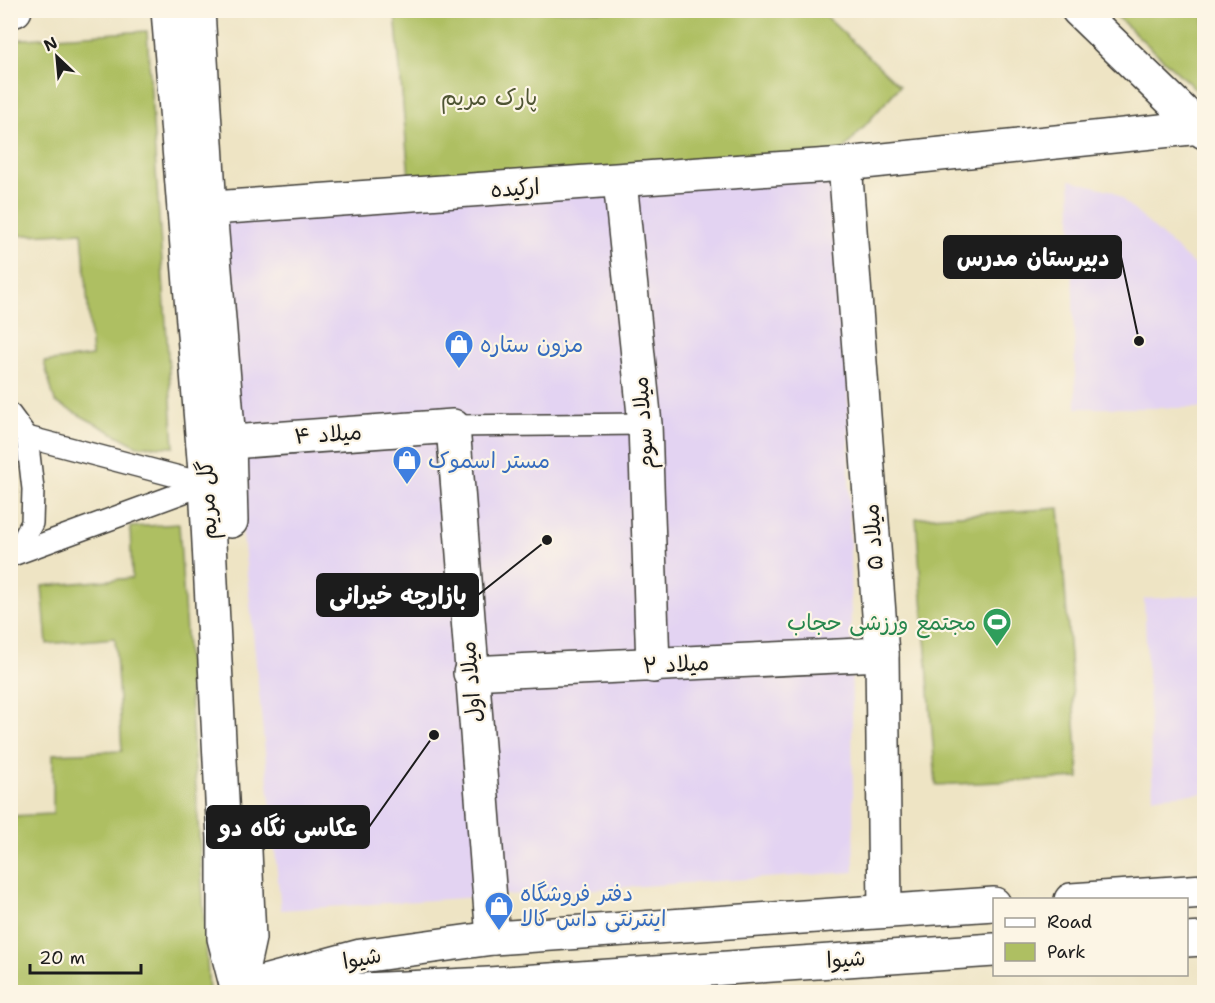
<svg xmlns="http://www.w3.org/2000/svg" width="1215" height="1003" font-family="'Shantell Sans','Playpen Sans Arabic',sans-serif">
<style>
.built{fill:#e3d3f2}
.green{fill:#aebf62;stroke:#656e3f;stroke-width:1.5}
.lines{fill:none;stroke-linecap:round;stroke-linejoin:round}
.lane-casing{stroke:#3c3a35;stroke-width:24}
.street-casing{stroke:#3c3a35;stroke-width:36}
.secondary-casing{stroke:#3c3a35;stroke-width:36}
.lane{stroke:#fff;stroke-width:21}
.street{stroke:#fff;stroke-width:33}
.secondary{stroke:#fff;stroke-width:33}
.labels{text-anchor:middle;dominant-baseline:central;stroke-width:4.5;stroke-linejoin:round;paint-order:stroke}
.park-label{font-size:22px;fill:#4f5534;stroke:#fcf5e5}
.street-label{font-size:22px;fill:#1c1c1c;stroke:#fcf5e5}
.shop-label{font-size:22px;fill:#366cbe;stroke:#fcf5e5;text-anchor:start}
.leisure-label{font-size:22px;fill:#27864d;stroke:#fcf5e5;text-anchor:end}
.leader{fill:none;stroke:#1c1c1c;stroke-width:2}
.callout-dot{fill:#1c1c1c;stroke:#fcf5e5;stroke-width:2}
.callout{fill:#1c1c1c;stroke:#1c1c1c;stroke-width:2}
.callout-label{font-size:24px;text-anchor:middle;font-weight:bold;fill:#fff}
</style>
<rect width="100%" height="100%" fill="#fcf5e5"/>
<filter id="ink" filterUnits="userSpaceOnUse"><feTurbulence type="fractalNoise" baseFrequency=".0167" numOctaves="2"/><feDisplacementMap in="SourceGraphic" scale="12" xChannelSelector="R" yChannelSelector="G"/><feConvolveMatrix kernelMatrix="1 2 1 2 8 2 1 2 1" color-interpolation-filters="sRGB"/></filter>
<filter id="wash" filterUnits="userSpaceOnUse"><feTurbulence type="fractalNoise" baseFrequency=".008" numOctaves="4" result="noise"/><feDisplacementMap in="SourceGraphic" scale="24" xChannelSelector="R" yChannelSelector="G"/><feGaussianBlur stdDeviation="1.35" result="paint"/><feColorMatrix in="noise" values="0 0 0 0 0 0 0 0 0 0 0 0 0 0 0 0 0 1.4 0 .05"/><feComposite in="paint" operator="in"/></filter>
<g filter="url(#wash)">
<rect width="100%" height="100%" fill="#eee4c4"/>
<!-- built -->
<g class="built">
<path d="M845 164 854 872 281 910 210 209Z"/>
<path d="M1070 180 1113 191 1204 274V408H1076Z"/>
<path d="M1204 595V793L1153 797 1144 599Z"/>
</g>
<!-- green -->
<g class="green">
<path d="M395 11H820L900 86 836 158 410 189Z"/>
<path d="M1111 11H1204V97Z"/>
<path d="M147 31 174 447 137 446 55 402 44 362 92 356 82 232 11 236V40Z"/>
<path d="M1059 508 1079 778 936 785 916 518Z"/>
<path d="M179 524 209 992H11V816L53 814V754L122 751 115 638 47 644 42 586 132 578 130 527Z"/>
</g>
</g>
<g filter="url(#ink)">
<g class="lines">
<!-- lane casing -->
<g class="lane-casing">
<g id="lane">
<path d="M10 414 27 437 33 489 32 523 16 553"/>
<path d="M453 426 645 424"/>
<path d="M27 437 206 484"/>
<path d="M10 556 206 484 216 483"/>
</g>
</g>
<!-- street casing -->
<g class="street-casing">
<g id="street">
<path d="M10 11 15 10"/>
<path d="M845 164 882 654 885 911"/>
<path d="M620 181 645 424 653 666"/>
<path d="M184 210 845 164 1200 127"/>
<path d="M203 444 453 426 493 938"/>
<path d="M470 673 882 654"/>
</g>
</g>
<!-- secondary casing -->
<g class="secondary-casing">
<g id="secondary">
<path d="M168 10 206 484 224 839V938L238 992"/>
<path d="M198 10 210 209 229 441 231 521"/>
<path d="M1078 10 1204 132"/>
<path d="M1071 900 1204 891"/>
<path d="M1186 940 1204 939"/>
<path d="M239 984 249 938 245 851"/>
<path d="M238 989 361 956 493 938 994 904"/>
<path d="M275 990 342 991 489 984 994 950"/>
</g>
</g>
<!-- lane -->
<use href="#lane" class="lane"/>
<!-- street -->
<use href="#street" class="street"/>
<!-- secondary -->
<use href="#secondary" class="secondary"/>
</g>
</g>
<!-- icons -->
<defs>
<g id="shop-pin" transform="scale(1.5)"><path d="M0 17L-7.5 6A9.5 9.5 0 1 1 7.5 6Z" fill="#3f7fe0" stroke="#fcf5e5"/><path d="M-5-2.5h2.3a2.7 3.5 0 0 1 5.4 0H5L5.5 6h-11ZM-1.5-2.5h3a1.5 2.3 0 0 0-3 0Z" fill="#fff"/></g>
<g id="stadium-pin" transform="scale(1.5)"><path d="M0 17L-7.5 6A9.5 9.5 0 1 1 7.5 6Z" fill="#2e9e5b" stroke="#fcf5e5"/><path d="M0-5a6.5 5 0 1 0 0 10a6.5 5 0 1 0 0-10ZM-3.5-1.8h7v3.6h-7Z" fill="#fff"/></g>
</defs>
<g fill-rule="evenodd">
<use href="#shop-pin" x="459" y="344"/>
<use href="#shop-pin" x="407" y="460"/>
<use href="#stadium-pin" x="997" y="622"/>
<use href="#shop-pin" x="499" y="906"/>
</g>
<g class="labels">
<!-- park labels -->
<g class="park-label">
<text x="489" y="97">پارک مریم</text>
</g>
<!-- street labels -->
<g class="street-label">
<text transform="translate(515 188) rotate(-4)">ارکیده</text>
<text transform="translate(643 423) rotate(-94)">میلاد سوم</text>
<text transform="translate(328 434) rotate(-4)">میلاد ۴</text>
<text transform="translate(207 500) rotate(-93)">گل مریم</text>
<text transform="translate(873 537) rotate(-94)">میلاد ۵</text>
<text transform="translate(676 664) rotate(-3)">میلاد ۲</text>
<text transform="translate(471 682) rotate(-95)">میلاد اول</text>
<text transform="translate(362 958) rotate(-11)">شیوا</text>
<text transform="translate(846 959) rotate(-4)">شیوا</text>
</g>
<!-- shop labels -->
<g class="shop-label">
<text x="480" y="344">مزون ستاره</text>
<text x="428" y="460">مستر اسموک</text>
<text x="520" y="893">دفتر فروشگاه<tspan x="520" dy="25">اینترنتی داس کالا</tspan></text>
</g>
<!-- leisure labels -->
<g class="leisure-label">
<text x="976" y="622">مجتمع ورزشی حجاب</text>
</g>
</g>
<!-- callouts -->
<path class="leader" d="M1139 341L1121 257M547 540L478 595M434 735L369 827"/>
<g class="callout-dot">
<circle cx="1139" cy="341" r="6"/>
<circle cx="547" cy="540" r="6"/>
<circle cx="434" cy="735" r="6"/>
</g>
<g class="callout">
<rect x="944" y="236" width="177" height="42" rx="6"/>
<rect x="317" y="574" width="161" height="42" rx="6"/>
<rect x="207" y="806" width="162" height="42" rx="6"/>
</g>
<g class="callout-label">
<text x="1033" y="266">دبیرستان مدرس</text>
<text x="398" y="604">بازارچه خیرانی</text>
<text x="288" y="836">عکاسی نگاه دو</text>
</g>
<!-- margin -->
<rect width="1215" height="1003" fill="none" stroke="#fcf5e5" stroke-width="36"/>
<!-- legend -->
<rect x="993" y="898" width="195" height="78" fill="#fcf5e5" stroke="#a29e95" stroke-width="1.5"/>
<rect x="1005" y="918" width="30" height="9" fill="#ffffff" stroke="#a29e95" stroke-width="1.5"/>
<text x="1047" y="928" font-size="18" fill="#1c1c1c">Road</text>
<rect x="1005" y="943" width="30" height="18" fill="#aebf62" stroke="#a29e95" stroke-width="1.5"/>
<text x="1047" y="958" font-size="18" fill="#1c1c1c">Park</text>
<!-- north arrow -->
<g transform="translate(57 57) rotate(334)" stroke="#fcf5e5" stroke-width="4.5" paint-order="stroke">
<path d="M0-4.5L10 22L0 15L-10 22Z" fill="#1c1c1c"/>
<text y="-9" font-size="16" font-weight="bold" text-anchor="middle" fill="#1c1c1c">N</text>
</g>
<!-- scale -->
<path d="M30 964v9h111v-9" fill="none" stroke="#1c1c1c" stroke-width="3"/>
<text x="39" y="964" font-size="18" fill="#1c1c1c" stroke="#fcf5e5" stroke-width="4.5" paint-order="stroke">20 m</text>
</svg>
